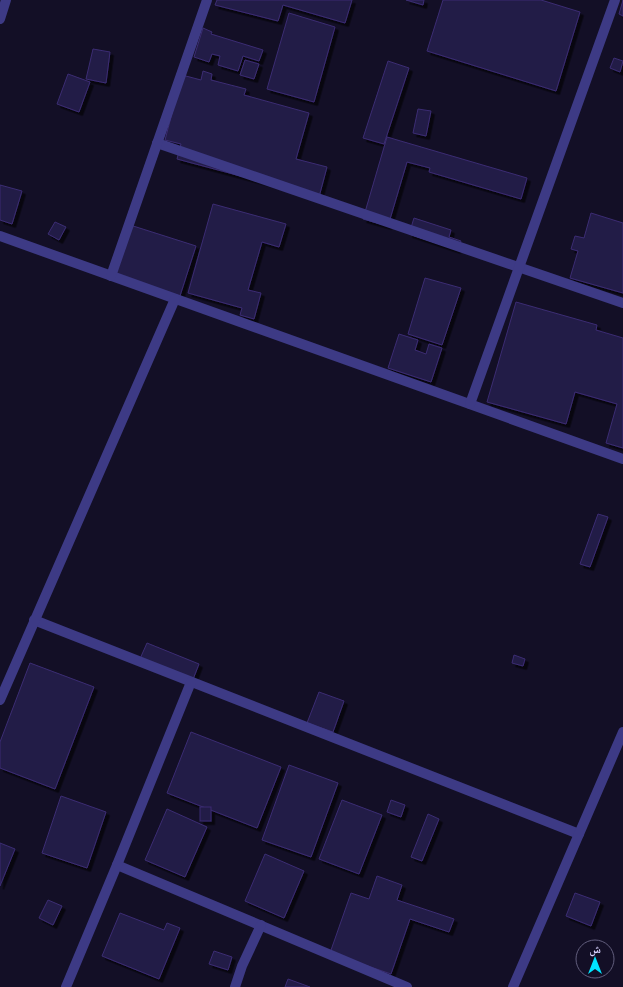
<svg xmlns="http://www.w3.org/2000/svg" width="623" height="987" font-family="'Space Grotesk','Noto Naskh Arabic',sans-serif">
<style>
.building{fill:#241b47;stroke:#3b2d73;filter:url(#shadow)}
.lines{fill:none;stroke-linecap:round;stroke-linejoin:round}
.lane{stroke:#3d3a85;stroke-width:10}
</style>
<defs>
<filter id="shadow"><feDropShadow dx="3.5" dy="3.5" stdDeviation="0" flood-color="#0009"/></filter>
</defs>
<rect width="100%" height="100%" fill="#130f26"/>
<!-- building -->
<g class="building">
<path d="M217 0H352L345 23 283 5 278 21 215 5Z"/>
<path d="M406 0H424L423 5Z"/>
<path d="M443 0H541L580 12 556 91 427 51Z"/>
<path d="M623 0V16L619 14Z"/>
<path d="M289 13 335 27 314 102 267 89Z"/>
<path d="M203 28 212 32 211 34 263 50 259 61 243 56 238 71 218 65 220 56 212 54 209 62 194 57Z"/>
<path d="M93 49 110 52 106 83 86 79Z"/>
<path d="M614 58 623 61 620 72 610 68Z"/>
<path d="M245 60 259 64 254 79 240 75Z"/>
<path d="M388 61 409 68 384 144 363 138Z"/>
<path d="M203 71 212 74 211 80 246 89 244 95 309 113 296 159 327 167 319 197 177 159 181 144 165 140 182 75 201 80Z"/>
<path d="M68 74 90 82 79 112 57 104Z"/>
<path d="M418 109 431 111 426 136 413 133Z"/>
<path d="M387 137 527 178 521 199 429 172 430 168 407 162 388 226 363 219Z"/>
<path d="M0 185 22 191 12 224 0 220Z"/>
<path d="M213 204 286 224 279 247 262 242 248 290 261 293 254 319 240 315 242 308 188 293Z"/>
<path d="M591 213 623 223V293L570 278 578 251 571 249 575 236 584 238Z"/>
<path d="M414 218 451 230 449 237 461 241 457 250 409 234Z"/>
<path d="M55 222 66 227 59 240 48 234Z"/>
<path d="M130 225 196 246 179 299 114 278Z"/>
<path d="M425 278 461 288 442 345 408 334Z"/>
<path d="M516 302 597 325 596 330 623 338V448L606 443 617 404 575 392 566 424 487 402Z"/>
<path d="M399 334 418 340 415 350 426 354 429 344 442 348 431 382 388 368Z"/>
<path d="M598 514 608 517 590 567 580 564Z"/>
<path d="M147 643 199 664 192 682 139 661Z"/>
<path d="M514 655 525 659 523 666 512 663Z"/>
<path d="M30 663 94 687 55 789 0 768V742Z"/>
<path d="M319 692 344 701 333 732 307 723Z"/>
<path d="M191 732 281 767 257 828 167 793Z"/>
<path d="M289 765 338 783 311 857 262 840Z"/>
<path d="M61 796 106 812 87 868 42 853Z"/>
<path d="M342 800 382 815 359 874 319 859Z"/>
<path d="M391 800 405 805 401 817 387 812Z"/>
<rect x="200" y="807" width="11" height="14"/>
<path d="M167 809 207 827 185 877 145 860Z"/>
<path d="M428 814 439 819 422 861 411 857Z"/>
<path d="M0 843 15 849 0 886Z"/>
<path d="M265 854 304 871 284 918 245 901Z"/>
<path d="M377 876 402 885 397 900 454 919 449 932 410 919 391 974 330 953 351 893 369 899Z"/>
<path d="M575 893 600 902 591 926 566 916Z"/>
<path d="M48 900 62 906 53 925 39 918Z"/>
<path d="M120 913 164 930 167 923 180 928 159 979 102 956Z"/>
<path d="M214 951 232 957 228 970 209 964Z"/>
<path d="M288 979 310 987H285Z"/>
</g>
<g class="lines">
<!-- lane -->
<g class="lane">
<path d="M0 19 6 0"/>
<path d="M157 143 623 303"/>
<path d="M0 236 623 459"/>
<path d="M111 276 207 0"/>
<path d="M470 404 615 0"/>
<path d="M34 620 579 834"/>
<path d="M0 700 175 299"/>
<path d="M117 865 407 987"/>
<path d="M66 987 117 865 191 682"/>
<path d="M235 987 242 966 261 925"/>
<path d="M513 987 623 732"/>
</g>
</g>
<!-- north arrow -->
<g transform="translate(595 959)"><circle r="19" fill="#130f26" stroke="#625e7d"/>
<path d="M0-3L7 15L0 10L-7 15Z" fill="#00e5ff"/>
<text y="-6" font-size="11" font-weight="bold" text-anchor="middle" fill="#d9d4ff">ش</text>
</g>
</svg>
